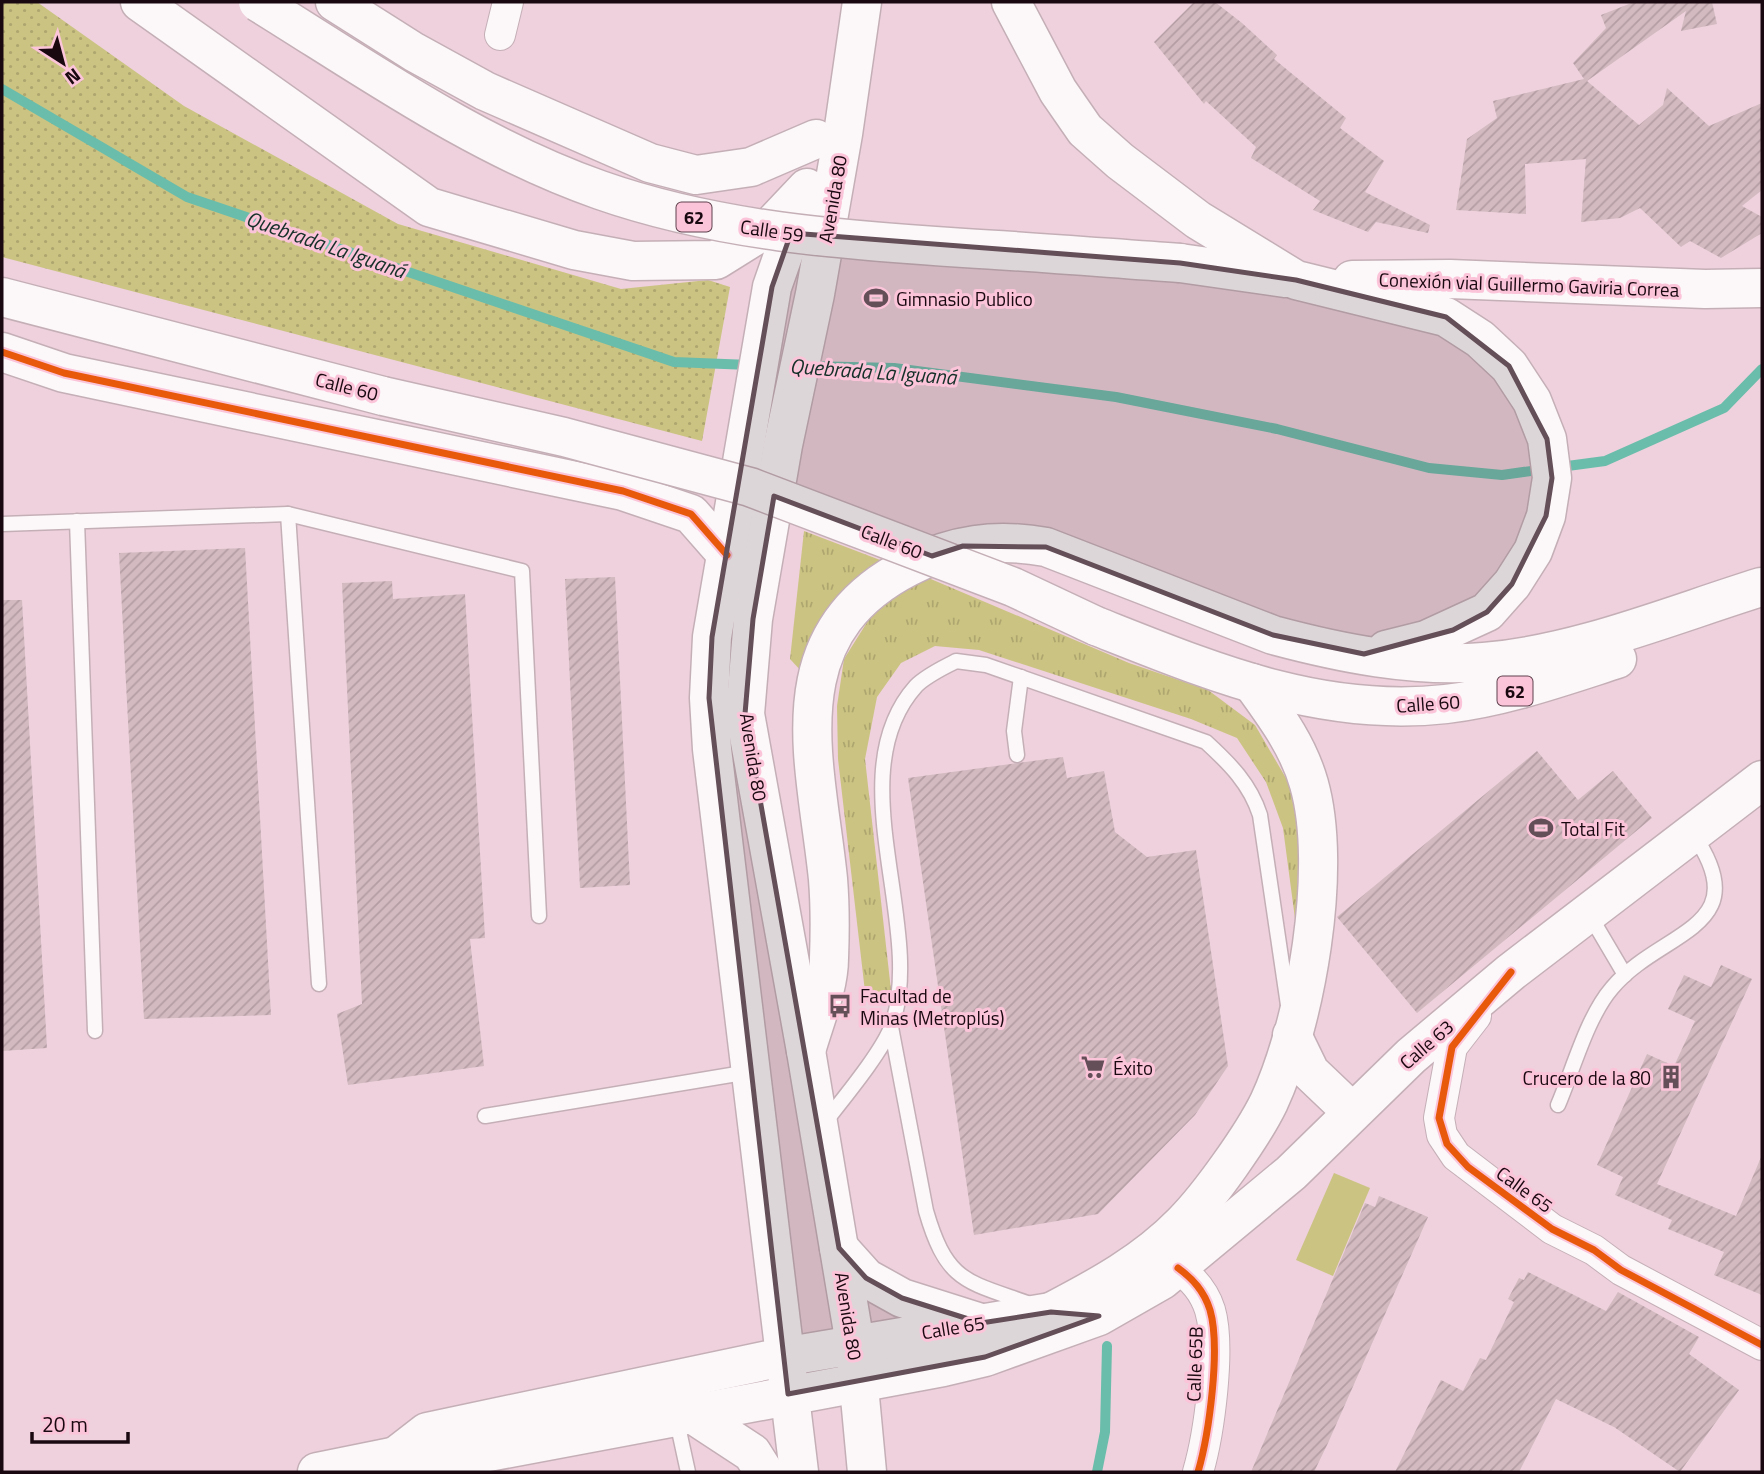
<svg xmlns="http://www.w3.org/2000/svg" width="1764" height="1474" font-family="'Titillium Web',sans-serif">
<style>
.grass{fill:url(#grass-tufts)}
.park{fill:url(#park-dots)}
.pitch{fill:#cbc382}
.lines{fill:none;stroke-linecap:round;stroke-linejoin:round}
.stream{stroke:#6abdab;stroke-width:10}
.building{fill:url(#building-hatch)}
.lane-casing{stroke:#c5afb7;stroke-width:17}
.street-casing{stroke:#c5afb7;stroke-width:32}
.secondary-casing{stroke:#c5afb7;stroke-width:41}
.primary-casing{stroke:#c5afb7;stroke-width:41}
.highway-casing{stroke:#c5afb7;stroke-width:41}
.lane{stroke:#fcf8fa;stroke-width:14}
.street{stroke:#fcf8fa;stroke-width:30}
.secondary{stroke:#fcf8fa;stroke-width:38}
.primary{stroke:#fcf8fa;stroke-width:38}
.highway{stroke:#fcf8fa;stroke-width:38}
.highway-bridge-casing{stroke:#c5afb7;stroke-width:41;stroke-linecap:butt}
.highway-bridge{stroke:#fcf8fa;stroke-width:38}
.cycleway-casing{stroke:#fbc4d9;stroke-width:11}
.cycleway{stroke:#e8590c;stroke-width:7}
.marked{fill:#644e57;fill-opacity:0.2;stroke:#644e57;stroke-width:5;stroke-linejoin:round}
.labels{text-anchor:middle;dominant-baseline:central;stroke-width:6;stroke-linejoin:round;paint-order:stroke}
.shield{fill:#fbc4d9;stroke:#5e404c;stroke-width:2}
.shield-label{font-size:18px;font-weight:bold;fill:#1a0810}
.street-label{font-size:19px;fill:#1a0810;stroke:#fbc4d9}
.poi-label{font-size:19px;fill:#1a0810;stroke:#fbc4d9;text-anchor:start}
.water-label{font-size:21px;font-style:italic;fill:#153028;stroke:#fbc4d9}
</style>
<defs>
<pattern id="grass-tufts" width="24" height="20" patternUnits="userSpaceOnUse" patternTransform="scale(1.75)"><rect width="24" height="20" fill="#cbc382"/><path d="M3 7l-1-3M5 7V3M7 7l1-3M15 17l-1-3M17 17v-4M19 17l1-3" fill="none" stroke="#aea66f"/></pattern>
<pattern id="park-dots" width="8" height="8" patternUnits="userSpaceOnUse" patternTransform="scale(1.75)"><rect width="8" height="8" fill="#cbc382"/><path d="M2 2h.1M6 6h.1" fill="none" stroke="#aea66f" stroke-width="1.8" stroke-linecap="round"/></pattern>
<pattern id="building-hatch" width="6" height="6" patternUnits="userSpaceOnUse" patternTransform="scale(1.75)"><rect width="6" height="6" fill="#d2bac0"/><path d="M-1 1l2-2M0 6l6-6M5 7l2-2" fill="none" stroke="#b49ea4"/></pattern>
</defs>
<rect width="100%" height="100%" fill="#eed1dc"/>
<!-- grass -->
<g class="grass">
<path d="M804 531 888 563 803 673 790 659Z"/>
<path d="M919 574 1129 663 1208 690 1255 725 1290 785 1299 837 1296 926 1283 828 1266 782 1237 738 1191 719 979 650 935 646 901 663 877 697 865 759 891 990 879 1006 866 1000 838 759 837 706 844 659 876 608Z"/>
</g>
<!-- park -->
<path class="park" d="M2 2H37L184 106 398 224 621 289 708 280 730 287 702 441 2 257Z"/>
<!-- pitch -->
<path class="pitch" d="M1334 1173 1370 1188 1333 1276 1296 1260Z"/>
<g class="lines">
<!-- stream -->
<g class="stream">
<path d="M2 89 187 197 674 362 750 365"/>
<path d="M808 366 894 368 1116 397 1277 429 1429 468 1502 475 1545 469"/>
<path d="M1560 467 1605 461 1724 408 1762 369"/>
<path d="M1097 1472 1105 1432 1107 1346"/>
</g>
</g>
<!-- building -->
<g class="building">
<path d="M1194 2H1215L1242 23 1277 55 1274 59 1346 118 1340 128 1384 161 1365 192 1430 225 1428 233 1376 222 1368 232 1313 210 1320 201 1251 158 1256 147 1206 101 1204 104 1154 42Z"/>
<path d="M1634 2H1712L1717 24 1681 31 1686 11 1587 81 1639 125 1663 105 1667 88 1709 126 1762 103V190L1742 206 1762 217V233L1721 258 1690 241 1681 247 1640 208 1620 218 1581 222 1586 159 1525 164 1526 214 1456 210 1467 139 1497 118 1493 101 1584 79 1573 63 1606 28 1601 15Z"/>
<path d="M245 548 271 1015 144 1019 119 553Z"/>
<path d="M615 577 630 885 580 888 565 579Z"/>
<path d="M392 581 393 599 465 594 485 938 470 939 484 1066 348 1085 337 1014 362 1004 342 583Z"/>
<path d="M2 600H22L47 1048 2 1051Z"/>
<path d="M1537 751 1578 800 1613 771 1652 818 1417 1013 1337 917Z"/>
<path d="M1063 757 1067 778 1104 771 1115 832 1147 857 1196 850 1228 1066 1195 1115 1098 1214 974 1235 908 778Z"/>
<path d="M1721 965 1752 979 1657 1184 1736 1216 1762 1155V1295L1714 1275 1724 1252 1668 1229 1672 1220 1615 1195 1623 1177 1597 1165 1647 1054 1674 1066 1695 1021 1668 1009 1684 975 1711 987Z"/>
<path d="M1379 1196 1428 1217 1328 1443 1314 1472H1251L1365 1203 1375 1207Z"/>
<path d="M1528 1272 1606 1311 1618 1292 1699 1337 1689 1354 1739 1390 1680 1472 1614 1427 1556 1399 1519 1472H1395L1441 1380 1463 1391 1480 1358 1486 1360 1514 1302 1508 1299 1519 1278 1524 1280Z"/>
</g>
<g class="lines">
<!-- lane casing -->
<g class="lane-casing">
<g id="lane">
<path d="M288 514 319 984"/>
<path d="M77 521 95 1031"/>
<path d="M2 524 288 514 522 571 539 916"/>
<path d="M1017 755 1014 731 1021 677"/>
<path d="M1589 914 1625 975"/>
<path d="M891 1027 926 1211C947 1283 966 1281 1030 1304"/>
<path d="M1558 1105C1573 1070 1587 1017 1612 988 1660 930 1759 929 1693 834"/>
<path d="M485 1116 749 1072"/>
<path d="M825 1122C843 1099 883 1051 892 1025 926 926 837 774 916 686 927 675 943 668 956 661L986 665 1206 742C1230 764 1250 784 1260 815L1288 1005"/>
<path d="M676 1417 688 1472"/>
</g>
</g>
<!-- street casing -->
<g class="street-casing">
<g id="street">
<path d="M500 35 508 2"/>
<path d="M1476 1016 1452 1047 1439 1118 1442 1135 1456 1156 1552 1229 1594 1250 1621 1270 1762 1345"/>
<path d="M1178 1268C1193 1279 1204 1291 1210 1310 1221 1348 1209 1434 1198 1472"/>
</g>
</g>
<!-- secondary casing -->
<g class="secondary-casing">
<g id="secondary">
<path d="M396 1456 427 1432 783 1357 1051 1312 1066 1313"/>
<path d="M317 1472 396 1456 430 1463 943 1367 985 1357 1099 1316 1162 1280 1291 1173 1411 1056 1511 972 1762 780"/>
</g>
</g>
<!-- primary casing -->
<g class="primary-casing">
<g id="primary">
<path d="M862 2 843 134 815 294 783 445 753 619 745 714 806 1051 855 1344 867 1472"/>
<path d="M839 1248 866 1278 902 1298 981 1323"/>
<path d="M691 1413 752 1453 764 1472"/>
<path d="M799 1472 712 749 709 698 712 637 772 287 801 204"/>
</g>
</g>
<!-- highway casing -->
<g class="highway-casing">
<g id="highway">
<path d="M140 2 429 207 574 250 633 261 716 260 772 225 807 188"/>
<path d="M335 2 414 52 485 91 650 163 696 175 751 167 816 139"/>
<path d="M1011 2 1058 91 1085 130 1120 161 1198 220 1296 280 1446 317 1480 339 1509 366 1532 401 1547 439 1552 478 1546 516 1533 551 1512 584 1487 612 1426 640 1386 650"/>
<path d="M1180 263 1285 278"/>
<path d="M1352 280 1450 279 1705 289 1762 288"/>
<path d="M2 297 383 396"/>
<path d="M2 352 64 373 623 491 691 514 727 555"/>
<path d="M1096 626C1210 671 1320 718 1446 704 1505 697 1561 677 1617 659"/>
<path d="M1292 1035 1310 1072 1352 1112"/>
<path d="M806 1051C814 1022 829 988 829 958 830 932 830 904 828 879 816 761 774 636 908 567 953 544 996 538 1046 547L1273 635C1340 653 1414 668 1484 662 1578 654 1671 615 1761 587"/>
<path d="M1051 1312C1099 1287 1145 1262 1183 1223 1209 1197 1253 1135 1269 1102 1306 1022 1333 869 1309 784 1298 745 1275 715 1252 683"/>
</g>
</g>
<!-- lane -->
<use href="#lane" class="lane"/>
<!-- street -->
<use href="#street" class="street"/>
<!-- secondary -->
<use href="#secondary" class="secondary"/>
<!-- primary -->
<use href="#primary" class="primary"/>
<!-- highway -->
<use href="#highway" class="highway"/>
<!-- highway-bridge casing -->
<g class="highway-bridge-casing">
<g id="highway-bridge">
<path d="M258 2C368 70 477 147 600 190 717 231 841 240 964 248 1036 252 1108 258 1180 263"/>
<path d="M383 396 564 437 750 487 1013 587 1096 626"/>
</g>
</g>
<!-- highway-bridge -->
<use href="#highway-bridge" class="highway-bridge"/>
<!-- cycleway casing -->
<g class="cycleway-casing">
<g id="cycleway">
<path d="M2 352 64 373 623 491 691 514 727 555"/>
<path d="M1511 972 1452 1047 1439 1118 1447 1144 1468 1167 1552 1229 1594 1250 1621 1270 1762 1345"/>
<path d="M1178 1268C1193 1279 1204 1291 1210 1310 1221 1348 1209 1434 1198 1472"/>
</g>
</g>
<!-- cycleway -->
<use href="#cycleway" class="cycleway"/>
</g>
<!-- marked area -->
<path class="marked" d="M791 233 1180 263 1296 280 1446 317 1509 366 1547 439 1552 478 1546 516 1512 584 1487 612 1453 630 1364 654 1273 635 1046 547 963 546 932 556 774 496 753 619 745 714 839 1248 866 1278 902 1298 981 1323 1051 1312 1099 1316 985 1357 788 1394 709 698 712 637 772 287Z"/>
<!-- icons -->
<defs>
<g id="stadium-bare" transform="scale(1.89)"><path d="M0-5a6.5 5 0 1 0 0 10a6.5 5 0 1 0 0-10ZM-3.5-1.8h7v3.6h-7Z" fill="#644e57" stroke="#fbc4d9" stroke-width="2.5" paint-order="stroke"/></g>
<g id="bus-bare" transform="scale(1.89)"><path d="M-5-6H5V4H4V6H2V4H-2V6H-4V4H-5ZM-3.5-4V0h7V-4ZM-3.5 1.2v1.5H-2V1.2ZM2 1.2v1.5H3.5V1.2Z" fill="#644e57" stroke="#fbc4d9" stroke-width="2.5" paint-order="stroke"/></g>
<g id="supermarket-bare" transform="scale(1.89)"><path d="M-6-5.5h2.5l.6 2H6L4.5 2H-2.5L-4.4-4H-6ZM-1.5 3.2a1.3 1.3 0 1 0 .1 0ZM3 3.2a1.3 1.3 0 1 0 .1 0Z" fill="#644e57" stroke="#fbc4d9" stroke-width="2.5" paint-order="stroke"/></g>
<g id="building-bare" transform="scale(1.89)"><path d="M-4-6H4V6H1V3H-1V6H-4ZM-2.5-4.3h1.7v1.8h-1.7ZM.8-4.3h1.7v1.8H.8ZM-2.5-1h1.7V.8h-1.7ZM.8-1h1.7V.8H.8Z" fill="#644e57" stroke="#fbc4d9" stroke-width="2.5" paint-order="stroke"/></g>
</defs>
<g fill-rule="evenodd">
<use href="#stadium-bare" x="876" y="298"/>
<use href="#stadium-bare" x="1541" y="828"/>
<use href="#bus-bare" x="840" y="1006"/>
<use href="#supermarket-bare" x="1093" y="1067"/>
<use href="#building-bare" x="1671" y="1077"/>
</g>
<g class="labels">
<!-- shield labels -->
<g class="shield">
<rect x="676.5" y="202.5" width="35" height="29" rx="5"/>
<rect x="1497.5" y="676.5" width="35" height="29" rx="5"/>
</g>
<g class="shield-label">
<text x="694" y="217">62</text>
<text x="1515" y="691">62</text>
</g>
<!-- street labels -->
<g class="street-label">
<text transform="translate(832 199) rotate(-80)">Avenida 80</text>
<text transform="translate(772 230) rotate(8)">Calle 59</text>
<text transform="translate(1529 284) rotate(2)">Conexión vial Guillermo Gaviria Correa</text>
<text transform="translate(347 386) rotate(14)">Calle 60</text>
<text transform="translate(892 541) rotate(21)">Calle 60</text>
<text transform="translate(1428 703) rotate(-4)">Calle 60</text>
<text transform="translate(754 757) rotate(81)">Avenida 80</text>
<text transform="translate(1426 1044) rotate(-41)">Calle 63</text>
<text transform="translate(1525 1189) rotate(36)">Calle 65</text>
<text transform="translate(849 1316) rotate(81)">Avenida 80</text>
<text transform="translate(953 1327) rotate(-9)">Calle 65</text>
<text transform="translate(1194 1364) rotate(-88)">Calle 65B</text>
</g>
<!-- poi labels -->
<g class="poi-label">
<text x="896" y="298">Gimnasio Publico</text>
<text x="1561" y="828">Total Fit</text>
<text x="860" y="995">Facultad de<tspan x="860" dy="22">Minas (Metroplús)</tspan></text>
<text x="1113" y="1067">Éxito</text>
<text x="1651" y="1077" text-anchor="end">Crucero de la 80</text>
</g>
<!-- water labels -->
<g class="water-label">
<text transform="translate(326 244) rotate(19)">Quebrada La Iguaná</text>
<text transform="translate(873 371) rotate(4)">Quebrada La Iguaná</text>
</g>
</g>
<!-- border -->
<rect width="1764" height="1474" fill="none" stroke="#1a0810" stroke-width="7"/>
<!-- north arrow -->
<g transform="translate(63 63) rotate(144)" stroke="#fbc4d9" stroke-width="5" paint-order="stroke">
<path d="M0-5L12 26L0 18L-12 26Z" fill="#1a0810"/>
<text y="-10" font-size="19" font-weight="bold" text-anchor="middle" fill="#1a0810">N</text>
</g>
<!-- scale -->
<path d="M32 1432v10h96v-10" fill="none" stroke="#1a0810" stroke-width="3.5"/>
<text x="42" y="1432" font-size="21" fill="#1a0810" stroke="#fbc4d9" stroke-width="5" paint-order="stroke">20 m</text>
</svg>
